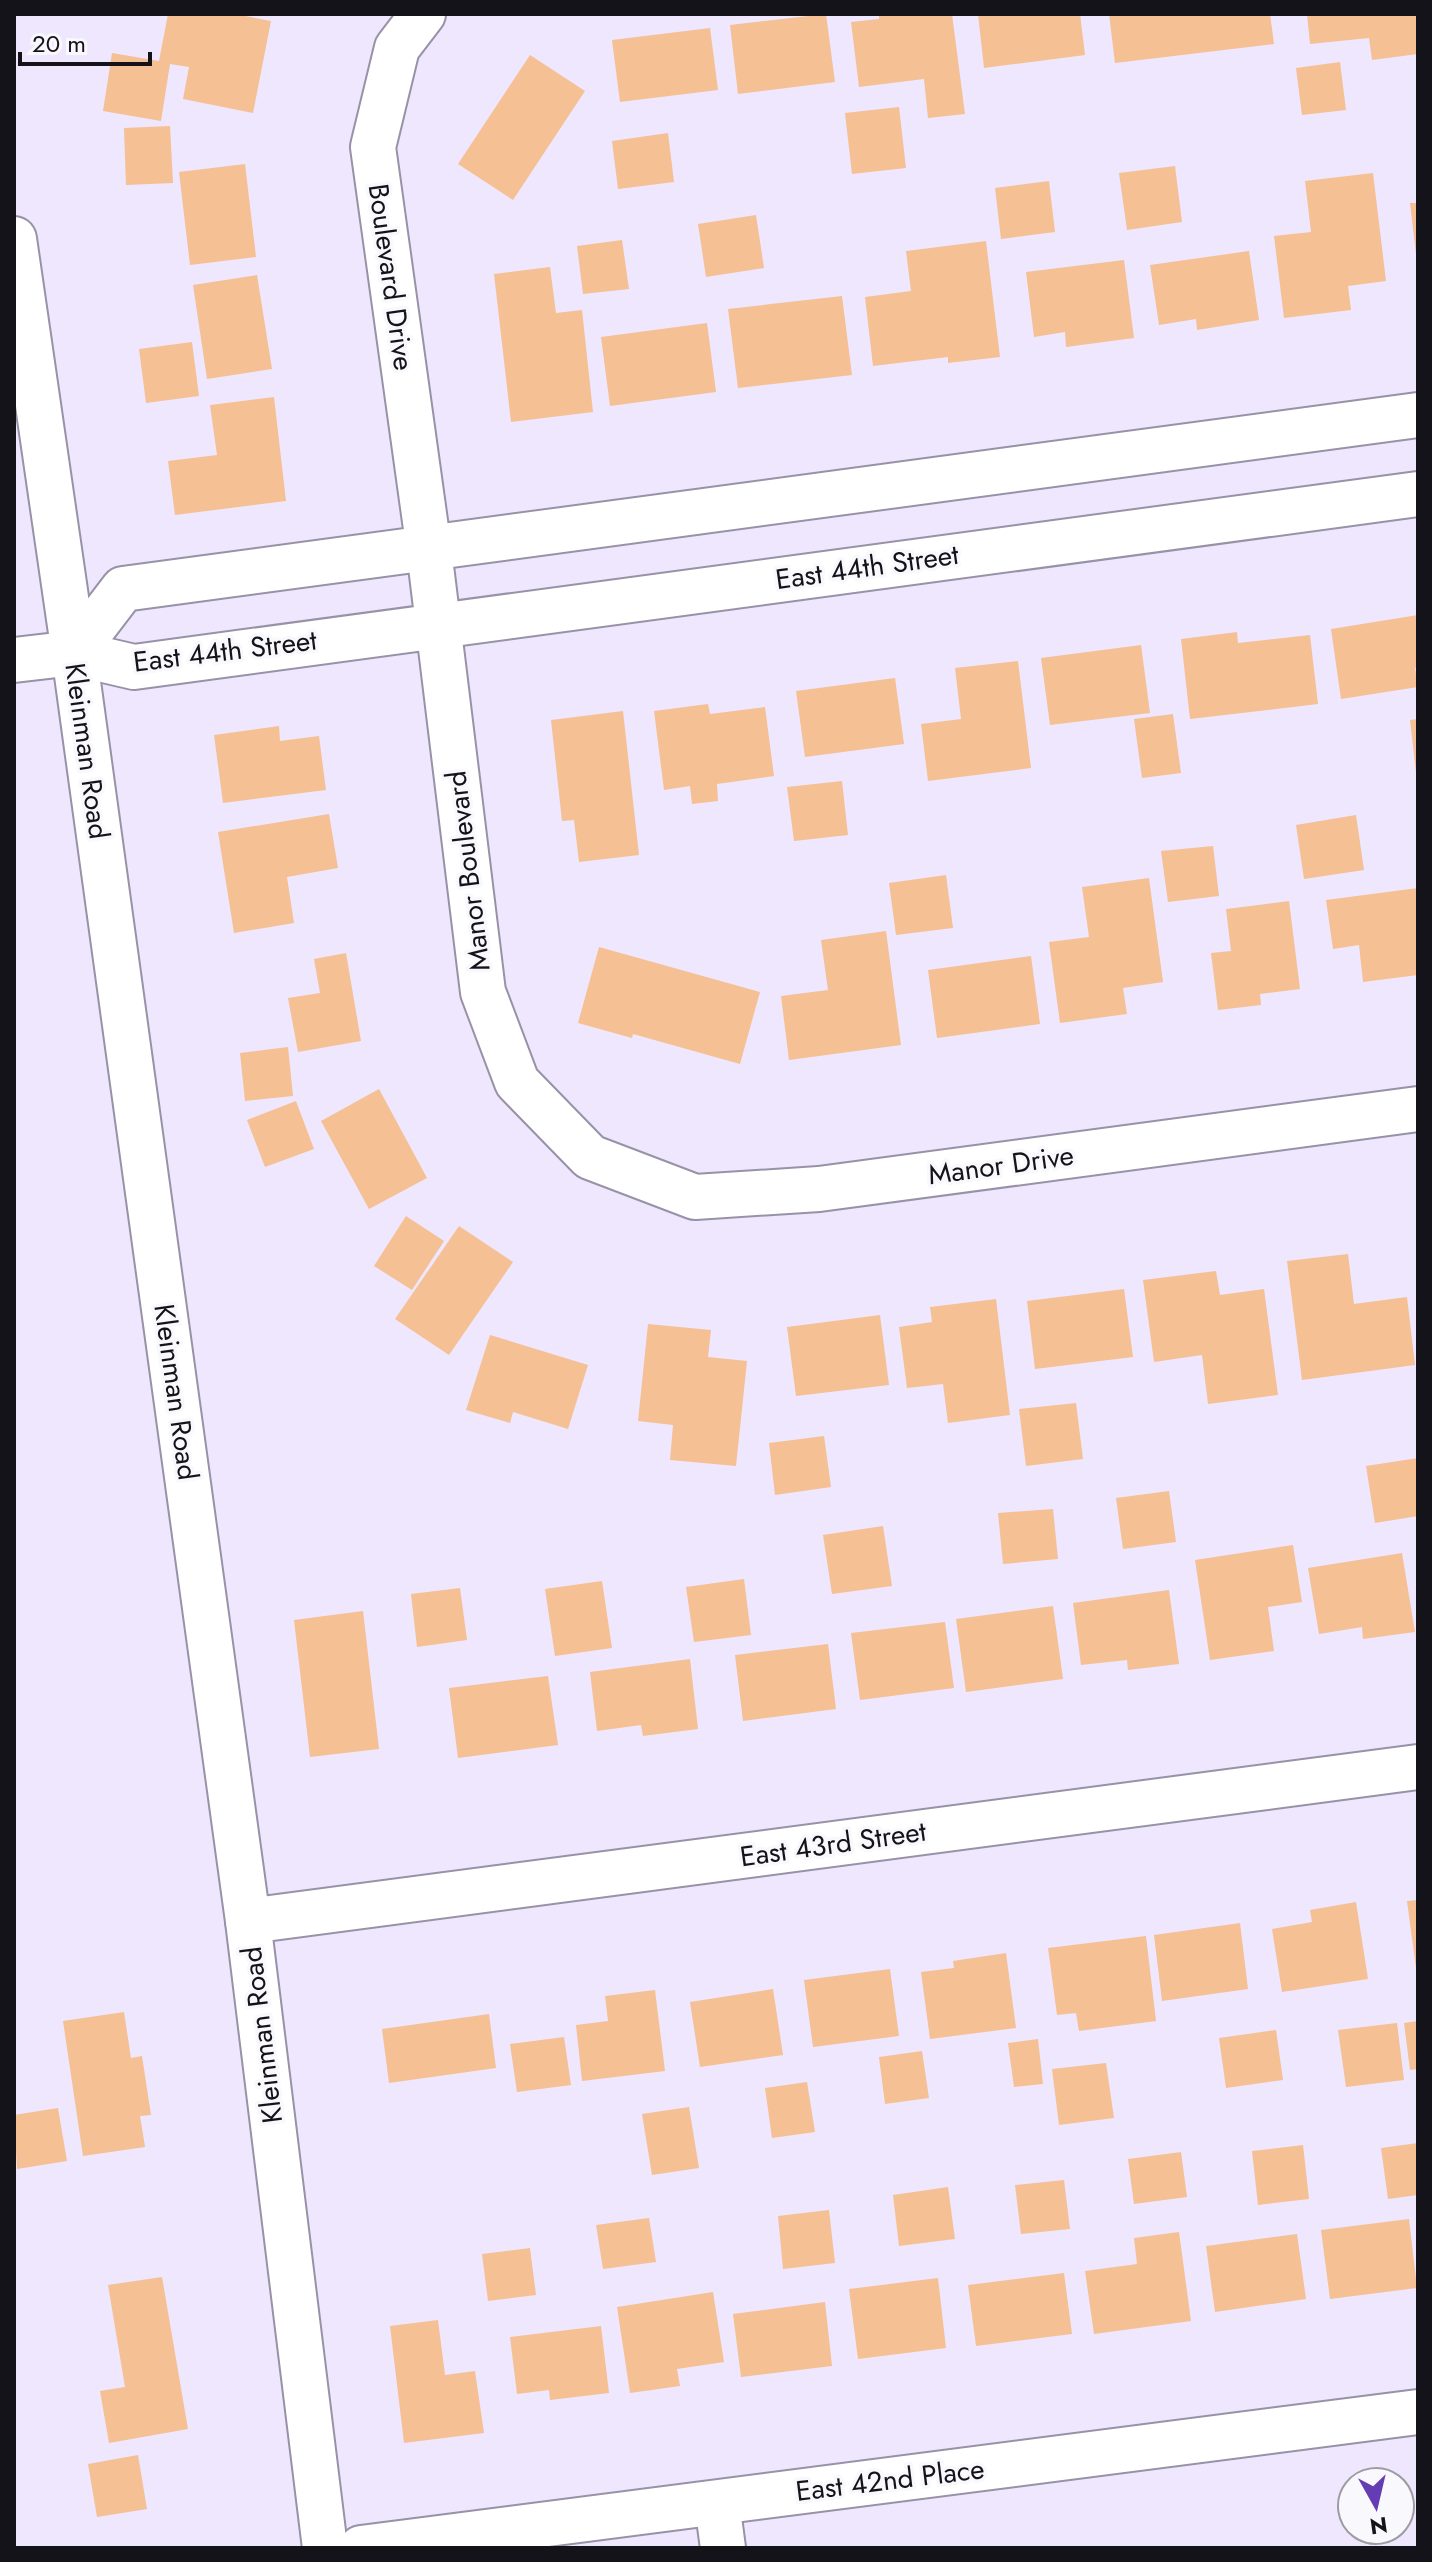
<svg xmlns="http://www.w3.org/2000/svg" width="1432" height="2562" font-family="Jost,sans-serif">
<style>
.building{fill:#f5c094}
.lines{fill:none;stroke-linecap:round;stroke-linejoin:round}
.street-casing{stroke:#9892a6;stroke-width:48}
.secondary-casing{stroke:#9892a6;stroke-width:48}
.street{stroke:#fff;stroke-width:44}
.secondary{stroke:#fff;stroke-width:44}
.labels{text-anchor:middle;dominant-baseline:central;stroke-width:7;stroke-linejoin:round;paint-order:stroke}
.street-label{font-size:28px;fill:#15131a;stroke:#f9f8fc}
</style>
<rect width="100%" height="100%" fill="#eee7fe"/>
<!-- building -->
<g class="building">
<path d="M168 14H235L271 21 253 113 183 99 189 67 170 64 161 121 103 111 112 53 159 61Z"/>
<path d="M826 14 835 82 738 94 730 25Z"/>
<path d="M879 14H952L965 114 928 118 924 79 859 87 851 22 879 19Z"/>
<path d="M978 14H1080L1085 55 984 68Z"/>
<path d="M1109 14H1270L1274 44 1115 63Z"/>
<path d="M1307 14H1417L1418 54 1372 60 1369 38 1310 44Z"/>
<path d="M710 28 718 90 620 102 612 40Z"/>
<path d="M530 55 585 91 513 200 458 164Z"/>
<path d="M1340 62 1346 110 1302 115 1296 68Z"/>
<path d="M899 107 906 168 852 174 845 113Z"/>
<path d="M170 126 173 183 126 185 124 128Z"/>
<path d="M668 133 674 182 618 189 612 141Z"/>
<path d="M245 164 256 257 190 265 179 172Z"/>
<path d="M1175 166 1182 222 1127 230 1119 173Z"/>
<path d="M1373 173 1386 281 1348 286 1351 310 1284 318 1274 236 1311 232 1305 181Z"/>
<path d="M1049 181 1055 232 1001 239 995 188Z"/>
<path d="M1410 203H1418V254H1416Z"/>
<path d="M756 215 764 268 706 277 698 224Z"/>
<path d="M622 240 629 289 583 294 577 246Z"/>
<path d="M986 241 1000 357 948 363V357L873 366 865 297 911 291 906 251Z"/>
<path d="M1249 251 1259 320 1197 330 1196 319 1159 325 1150 265Z"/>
<path d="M1124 260 1134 338 1066 347 1065 332 1034 337 1026 272Z"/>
<path d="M550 267 556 313 582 310 593 412 511 422 494 274Z"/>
<path d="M257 275 272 369 207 379 193 285Z"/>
<path d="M842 296 852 375 738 388 728 309Z"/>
<path d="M707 323 716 392 610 406 601 337Z"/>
<path d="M192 342 199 396 146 403 139 349Z"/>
<path d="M274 397 286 501 175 515 168 461 217 455 210 405Z"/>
<path d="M1418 615V668H1415L1418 687 1341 699 1331 629Z"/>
<path d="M1237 632 1238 643 1310 635 1318 704 1190 719 1181 639Z"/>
<path d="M1141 645 1150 713 1050 725 1041 658Z"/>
<path d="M1018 661 1031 768 928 781 921 724 961 719 955 668Z"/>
<path d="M895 678 904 744 805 757 796 691Z"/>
<path d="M708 704 710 714 765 707 774 776 717 784 718 801 692 804 690 786 664 790 654 711Z"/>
<path d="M623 711 639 855 579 862 574 820 562 821 551 720Z"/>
<path d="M1173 714 1181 773 1142 778 1134 719Z"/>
<path d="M1418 719V772H1416L1410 720Z"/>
<path d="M279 726 280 741 319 736 326 790 223 803 214 735Z"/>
<path d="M842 781 848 835 794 841 787 787Z"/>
<path d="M329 814 338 868 287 877 294 923 234 933 218 832Z"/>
<path d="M1356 815 1364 870 1304 879 1296 825Z"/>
<path d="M1213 846 1219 896 1168 902 1161 851Z"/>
<path d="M946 875 953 928 896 935 889 883Z"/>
<path d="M1149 878 1163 982 1123 988 1127 1014 1060 1023 1049 942 1089 937 1082 887Z"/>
<path d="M1418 888V975L1363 982 1359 945 1333 949 1326 900Z"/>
<path d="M1289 901 1300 989 1260 994 1261 1005 1218 1010 1211 953 1231 951 1226 909Z"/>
<path d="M886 931 901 1045 789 1060 781 996 828 990 821 940Z"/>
<path d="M599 947 760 992 740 1064 633 1034 632 1038 578 1023Z"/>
<path d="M346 953 361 1041 298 1052 288 998 320 993 314 959Z"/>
<path d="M1031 956 1040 1024 937 1038 928 970Z"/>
<path d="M288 1047 293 1096 245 1101 240 1053Z"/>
<path d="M379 1089 427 1178 369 1209 321 1121Z"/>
<path d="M296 1101 314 1149 265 1167 247 1120Z"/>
<path d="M406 1216 444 1241 412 1290 374 1266Z"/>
<path d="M459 1226 513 1262 449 1355 395 1319Z"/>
<path d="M1348 1254 1354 1304 1407 1297 1415 1365 1302 1380 1287 1261Z"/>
<path d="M1216 1271 1220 1295 1264 1289 1278 1395 1208 1404 1202 1355 1154 1362 1143 1280Z"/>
<path d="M1124 1289 1133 1357 1035 1369 1027 1301Z"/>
<path d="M996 1299 1010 1415 948 1423 943 1384 907 1388 899 1327 932 1322 930 1307Z"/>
<path d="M880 1315 889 1385 796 1396 787 1327Z"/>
<path d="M648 1324 711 1330 708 1357 747 1361 736 1466 670 1460 673 1425 638 1421Z"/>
<path d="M490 1335 588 1365 568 1429 513 1412 510 1423 466 1410Z"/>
<path d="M1076 1403 1083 1459 1026 1466 1019 1409Z"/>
<path d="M824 1436 831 1487 775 1495 769 1443Z"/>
<path d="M1418 1458V1516L1375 1523 1366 1466Z"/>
<path d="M1169 1491 1176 1542 1123 1549 1116 1498Z"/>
<path d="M1053 1509 1058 1559 1003 1564 998 1513Z"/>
<path d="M883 1526 892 1586 832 1594 823 1535Z"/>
<path d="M1293 1545 1302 1602 1268 1607 1274 1651 1210 1660 1195 1560Z"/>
<path d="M1402 1553 1415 1632 1363 1639 1362 1627 1319 1634 1308 1568Z"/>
<path d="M744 1579 751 1635 694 1642 686 1587Z"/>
<path d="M602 1581 612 1648 555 1656 545 1589Z"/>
<path d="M460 1588 467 1640 417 1647 411 1594Z"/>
<path d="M1169 1590 1179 1664 1128 1670 1127 1660 1081 1665 1073 1603Z"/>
<path d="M1053 1606 1063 1679 966 1692 956 1619Z"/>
<path d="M363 1611 379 1749 310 1757 294 1620Z"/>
<path d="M945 1622 954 1688 860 1700 851 1633Z"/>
<path d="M828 1644 836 1709 743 1721 735 1655Z"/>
<path d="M690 1659 698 1729 643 1736 641 1725 597 1731 590 1672Z"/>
<path d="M548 1676 558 1745 458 1758 449 1688Z"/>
<path d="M1418 1900V1968H1416L1407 1901Z"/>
<path d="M1356 1902 1368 1979 1282 1992 1272 1929 1312 1922 1310 1910Z"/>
<path d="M1240 1923 1248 1989 1162 2001 1154 1935Z"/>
<path d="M1146 1936 1156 2021 1079 2031 1076 2013 1057 2015 1048 1948Z"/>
<path d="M1006 1953 1016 2028 930 2039 921 1972 954 1968 953 1961Z"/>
<path d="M890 1969 899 2036 813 2047 804 1980Z"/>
<path d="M773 1989 783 2055 700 2067 690 2002Z"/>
<path d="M655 1990 665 2071 582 2081 576 2025 608 2021 605 1996Z"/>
<path d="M124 2012 131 2058 142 2056 151 2115 140 2116 145 2147 83 2156 63 2021Z"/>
<path d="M489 2014 496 2068 389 2083 382 2029Z"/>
<path d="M1418 2021V2069L1410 2070 1404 2023Z"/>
<path d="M1397 2023 1404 2080 1346 2087 1338 2030Z"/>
<path d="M1276 2030 1283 2080 1226 2088 1219 2038Z"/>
<path d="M564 2037 571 2085 517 2092 510 2044Z"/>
<path d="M1038 2039 1043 2084 1014 2087 1008 2043Z"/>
<path d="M922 2051 929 2098 885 2104 879 2057Z"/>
<path d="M1106 2063 1114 2118 1059 2125 1052 2069Z"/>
<path d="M807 2082 815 2132 772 2138 765 2088Z"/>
<path d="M689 2107 699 2168 652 2175 642 2114Z"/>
<path d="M58 2108 67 2161 17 2169 14 2115Z"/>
<path d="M1418 2143V2195L1388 2199 1381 2148Z"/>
<path d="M1303 2145 1309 2199 1258 2205 1252 2151Z"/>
<path d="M1181 2152 1187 2197 1134 2204 1128 2159Z"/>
<path d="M1064 2180 1070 2229 1021 2234 1015 2185Z"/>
<path d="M948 2187 955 2239 899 2246 893 2195Z"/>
<path d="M829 2210 835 2263 783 2269 778 2216Z"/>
<path d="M649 2218 656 2262 603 2269 596 2225Z"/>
<path d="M1409 2219 1417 2288 1330 2299 1321 2230Z"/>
<path d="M1179 2232 1191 2321 1094 2334 1085 2271 1137 2264 1134 2238Z"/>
<path d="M1297 2234 1306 2299 1215 2312 1206 2246Z"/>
<path d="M530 2248 536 2295 488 2301 482 2254Z"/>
<path d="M1064 2273 1072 2334 976 2346 968 2285Z"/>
<path d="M162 2277 188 2429 109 2443 100 2391 125 2387 108 2285Z"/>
<path d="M938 2278 946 2348 858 2359 849 2289Z"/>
<path d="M713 2292 724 2362 677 2369 680 2386 630 2393 617 2307Z"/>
<path d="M825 2302 832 2366 741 2377 733 2314Z"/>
<path d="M438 2320 445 2375 475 2371 484 2433 404 2443 390 2326Z"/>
<path d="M601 2326 609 2393 550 2400 549 2390 517 2394 510 2337Z"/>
<path d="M138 2455 147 2509 97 2517 88 2464Z"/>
</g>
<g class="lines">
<!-- street casing -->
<g class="street-casing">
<g id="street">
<path d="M423 14 397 48 373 147 429 550 483 992 517 1082 590 1157 695 1197 819 1189 1418 1109"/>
<path d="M74 653 123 589 1418 415"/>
<path d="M14 660 74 653 134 667 1418 494"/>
<path d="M248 1921 1418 1767"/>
<path d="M717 2503 723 2548"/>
<path d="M361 2548 1418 2412"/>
</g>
</g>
<!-- secondary casing -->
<g class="secondary-casing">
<path id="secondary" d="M14 239 74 653 248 1921 325 2548"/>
</g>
<!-- street -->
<use href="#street" class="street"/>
<!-- secondary -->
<use href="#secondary" class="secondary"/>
</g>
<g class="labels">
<!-- street labels -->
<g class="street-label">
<text transform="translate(391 277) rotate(82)">Boulevard Drive</text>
<text transform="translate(867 567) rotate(-8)">East 44th Street</text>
<text transform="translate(225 651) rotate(-7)">East 44th Street</text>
<text transform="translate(87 751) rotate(82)">Kleinman Road</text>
<text transform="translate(468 871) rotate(-97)">Manor Boulevard</text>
<text transform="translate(1001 1165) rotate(-8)">Manor Drive</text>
<text transform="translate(176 1392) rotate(82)">Kleinman Road</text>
<text transform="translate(833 1844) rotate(-8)">East 43rd Street</text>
<text transform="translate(262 2035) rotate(-97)">Kleinman Road</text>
<text transform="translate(890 2480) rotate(-7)">East 42nd Place</text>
</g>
</g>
<!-- border -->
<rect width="1432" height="2562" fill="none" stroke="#15131a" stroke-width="32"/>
<!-- north arrow -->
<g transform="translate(1376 2506) rotate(172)"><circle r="38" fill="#f9f8fc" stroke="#9e9ca2" stroke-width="2"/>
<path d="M0-6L14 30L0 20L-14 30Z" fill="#643cb4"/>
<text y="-12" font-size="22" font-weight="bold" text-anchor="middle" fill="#15131a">N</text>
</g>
<!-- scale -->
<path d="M20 52v12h130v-12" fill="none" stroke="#15131a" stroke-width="4"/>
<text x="32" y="52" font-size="24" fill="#15131a" stroke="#f9f8fc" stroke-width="6" paint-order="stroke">20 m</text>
</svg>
